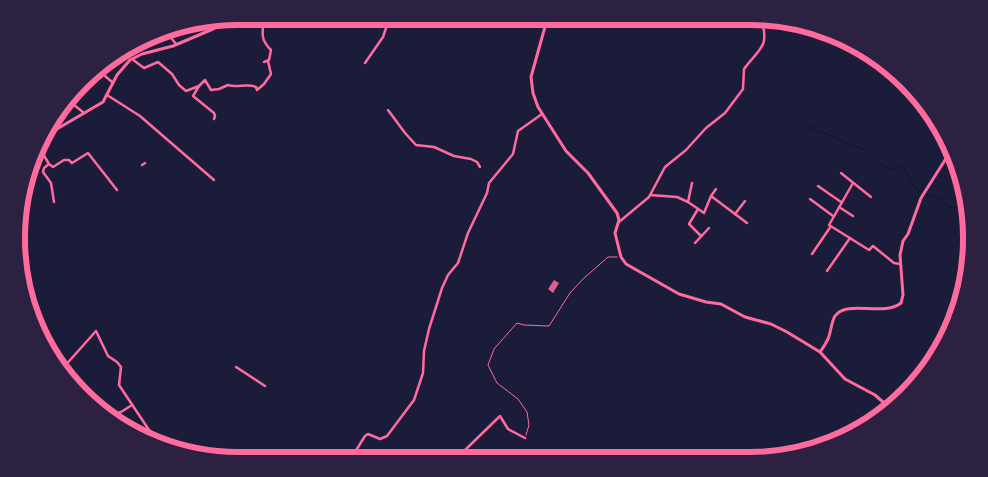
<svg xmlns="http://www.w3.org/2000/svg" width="988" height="477" font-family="Roboto,sans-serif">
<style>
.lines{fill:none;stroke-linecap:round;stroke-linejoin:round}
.stream{stroke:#12122b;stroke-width:1}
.building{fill:#dd5f8e}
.path{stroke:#ff6b9d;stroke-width:1}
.minor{stroke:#ff6b9d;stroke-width:2.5}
.tertiary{stroke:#ff6b9d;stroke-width:3}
.secondary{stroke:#ff6b9d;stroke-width:3}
.rim{fill:none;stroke:#ff6b9d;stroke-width:6}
</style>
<rect width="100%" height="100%" fill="#1b1b3a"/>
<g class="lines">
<!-- stream -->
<path class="stream" d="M808 126 866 151 878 163 890 170 902 165 916 189 929 195 938 197 949 207 966 208"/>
</g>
<!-- building -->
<path class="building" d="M554 280 559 283 553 293 548 289Z"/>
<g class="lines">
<!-- path -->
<path class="path" d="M526 435 529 425 527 412 518 399 497 383 488 365 494 349 517 323 524 325 549 326 570 293 583 279 608 257H617"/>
<!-- minor -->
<g class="minor">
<path d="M264 16C263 32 259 38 271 50L269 60 264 62"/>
<path d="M164 29 176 44"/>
<path d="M132 59 144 68 158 62 172 74 179 85 186 91 199 86 193 96 214 113 215 116 214 119"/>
<path d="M365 63 383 37 390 16"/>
<path d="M97 69 112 82"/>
<path d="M199 86 205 80 211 90 219 89 228 85C236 88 248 83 256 87L257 90 264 84 271 74 268 61"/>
<path d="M107 95 140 116 214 180"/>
<path d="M68 100 84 113"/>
<path d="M388 110 405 133 416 145 434 147 454 156 471 159 477 162 480 167"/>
<path d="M40 149 49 164 53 167 64 160H69L72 163 88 153 117 190"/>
<path d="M49 164 44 168 43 172 51 183 54 202"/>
<path d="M142 165 145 163"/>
<path d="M841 173 871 197"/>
<path d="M853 183 829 225 869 250 873 246 894 263 900 264"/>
<path d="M818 186 841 202"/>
<path d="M650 195 677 197 688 202 704 213 711 196 716 189"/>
<path d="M711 196 747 223"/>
<path d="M810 199 833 216"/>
<path d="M688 202 692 183"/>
<path d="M839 207 853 216"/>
<path d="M698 209 689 224 701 236"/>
<path d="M735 214 745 201"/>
<path d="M619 222 649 197 665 167 686 150 706 128 725 113 743 89 744 69C760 47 770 48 761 18"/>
<path d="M695 243 709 228"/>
<path d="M812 254 831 226"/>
<path d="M827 271 850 238"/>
<path d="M236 367 265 386"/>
<path d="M63 368 96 331 108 356 117 362 121 367 119 385 149 430 172 447"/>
<path d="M109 416 121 412 132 405"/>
<path d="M350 460 365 436 368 434 380 439 387 436 414 400 423 373 424 351 429 329 442 288 448 275 458 263 468 233 487 193 489 183 513 154 518 131 542 114"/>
<path d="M463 460 464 451 500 416 508 429 525 438"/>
</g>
<!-- tertiary -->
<path class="tertiary" d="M820 352C823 348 826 343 828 339 831 332 831 323 835 316 847 299 884 317 901 303L903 295 900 255 903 241 908 234 921 198 952 149"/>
<!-- secondary -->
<g class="secondary">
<path d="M548 16 531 77 533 93 538 107 566 151 588 173 617 213 619 220 615 233 621 257 626 264 679 294 706 302 721 304 745 317 771 324 787 332 820 352 845 379 875 395 891 409"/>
<path d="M45 136 103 102 117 75 130 60 142 54 173 46 213 29 229 18"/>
</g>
</g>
<!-- crop -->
<path d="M0 0H988V477H0ZM238 25H750A213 213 0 0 1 963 238V239A213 213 0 0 1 750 452H238A213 213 0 0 1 25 239V238A213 213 0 0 1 238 25Z" fill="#2d2142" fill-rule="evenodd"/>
<path class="rim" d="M238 25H750A213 213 0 0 1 963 238V239A213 213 0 0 1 750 452H238A213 213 0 0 1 25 239V238A213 213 0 0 1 238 25Z"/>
</svg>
